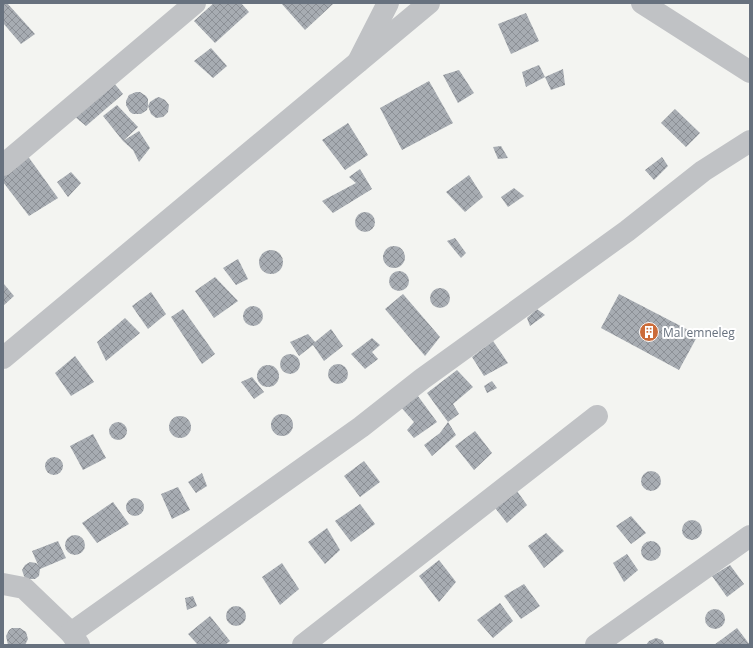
<svg xmlns="http://www.w3.org/2000/svg" width="753" height="648" font-family="'Open Sans',sans-serif">
<style>
.building{fill:url(#building-cross-hatch)}
.lines{fill:none;stroke-linecap:round;stroke-linejoin:round}
.minor{stroke:#c0c2c5;stroke-width:22}
.tertiary{stroke:#c0c2c5;stroke-width:22}
.labels{text-anchor:middle;dominant-baseline:central;stroke-width:4;stroke-linejoin:round;paint-order:stroke}
.poi-label{font-size:12px;fill:#67717e;stroke:#fff;text-anchor:start}
</style>
<defs>
<pattern id="building-cross-hatch" width="8" height="8" patternUnits="userSpaceOnUse"><rect width="8" height="8" fill="#a7acb2"/><path d="M0 0l8 8M0 8l8-8" fill="none" stroke="#8c9096"/></pattern>
</defs>
<rect width="100%" height="100%" fill="#f3f4f1"/>
<!-- building -->
<g class="building">
<path d="M3 3H7L35 34 21 44 3 23Z"/>
<path d="M214 3H241L249 12 215 43 194 21Z"/>
<path d="M281 3H334L305 30Z"/>
<path d="M526 13 539 41 511 54 498 24Z"/>
<path d="M211 48 227 66 213 78 194 61Z"/>
<path d="M539 65 545 77 526 87 522 72Z"/>
<path d="M563 69 565 85 551 90 545 77Z"/>
<path d="M459 70 474 93 458 103 443 75Z"/>
<path d="M429 81 453 123 402 150 380 108Z"/>
<path d="M114 83 123 94 86 126 74 116Z"/>
<path d="M136 92H140L146 96 148 99V106L150 102 156 98 159 97 165 100 169 105 168 112 163 117 156 118 151 114 148 106 147 110 141 114H133L130 112 126 105V101L129 95Z"/>
<path d="M117 105 138 127 123 141 103 116Z"/>
<path d="M675 109 700 133 686 147 661 123Z"/>
<path d="M348 123 368 155 345 170 322 140Z"/>
<path d="M139 131 150 148 139 162 133 150 123 141Z"/>
<path d="M501 146 508 158 498 159 493 147Z"/>
<path d="M27 155 58 198 29 216 3 182V174Z"/>
<path d="M662 157 668 166 654 180 645 170Z"/>
<path d="M360 169 372 189 333 213 322 201 356 183 349 177Z"/>
<path d="M71 172 81 183 68 197 57 182Z"/>
<path d="M469 175 483 197 465 212 446 192Z"/>
<path d="M514 188 524 196 508 207 501 197Z"/>
<circle cx="365" cy="222" r="10"/>
<path d="M455 238 466 253 461 258 447 241Z"/>
<circle cx="394" cy="257" r="11"/>
<circle cx="271" cy="262" r="12"/>
<path d="M238 259 248 279 236 285 223 268Z"/>
<circle cx="399" cy="281" r="10"/>
<path d="M215 277 238 301 214 318 195 291Z"/>
<path d="M3 283 14 296 3 306Z"/>
<circle cx="440" cy="298" r="10"/>
<path d="M151 292 166 314 148 329 132 306Z"/>
<path d="M403 294 440 337 425 356 385 309Z"/>
<path d="M619 294 698 335 679 370 601 328Z"/>
<circle cx="253" cy="316" r="10"/>
<path d="M183 309 215 354 202 364 171 317Z"/>
<path d="M537 309 545 315 530 326 527 318Z"/>
<path d="M125 318 140 333 106 361 97 342Z"/>
<path d="M331 329 343 346 324 361 313 345 299 356 290 342 308 334 315 342Z"/>
<path d="M372 338 380 345 372 352 378 359 365 369 351 354Z"/>
<path d="M493 341 508 363 484 376 472 357Z"/>
<circle cx="290" cy="364" r="10"/>
<path d="M75 356 94 382 71 396 55 373Z"/>
<circle cx="338" cy="374" r="10"/>
<circle cx="268" cy="376" r="11"/>
<path d="M457 370 473 387 453 404 459 414 448 422 427 393Z"/>
<path d="M252 377 264 392 254 399 241 382Z"/>
<path d="M492 381 497 388 487 393 484 386Z"/>
<path d="M415 392 437 422 414 438 407 430 414 422 399 405Z"/>
<circle cx="282" cy="425" r="11"/>
<circle cx="180" cy="427" r="11"/>
<circle cx="118" cy="431" r="9"/>
<path d="M448 422 456 435 432 456 424 445 440 433Z"/>
<path d="M475 431 492 453 474 470 455 446Z"/>
<path d="M93 434 106 458 83 470 70 446Z"/>
<circle cx="54" cy="466" r="9"/>
<path d="M364 461 380 482 360 497 344 476Z"/>
<circle cx="651" cy="481" r="10"/>
<path d="M202 473 207 486 196 493 188 482Z"/>
<path d="M178 487 190 510 172 519 161 494Z"/>
<path d="M517 491 527 505 507 523 495 508Z"/>
<circle cx="135" cy="507" r="9"/>
<path d="M113 502 129 524 97 543 82 523Z"/>
<path d="M360 504 375 524 351 542 335 521Z"/>
<path d="M631 516 646 533 631 544 616 526Z"/>
<circle cx="692" cy="530" r="10"/>
<path d="M327 528 340 550 325 564 308 542Z"/>
<path d="M546 533 564 551 544 568 528 546Z"/>
<circle cx="75" cy="545" r="10"/>
<circle cx="651" cy="551" r="10"/>
<path d="M58 541 66 558 40 569 39 576 35 579H27L24 576 22 570 25 565 30 562 36 563 38 565 32 551Z"/>
<path d="M627 554 638 570 624 582 613 563Z"/>
<path d="M439 560 456 582 439 602 419 576Z"/>
<path d="M282 563 299 589 280 605 262 577Z"/>
<path d="M730 565 744 584 727 597 712 576Z"/>
<path d="M524 584 540 606 521 619 504 596Z"/>
<path d="M193 596 197 606 187 610 185 598Z"/>
<path d="M500 603 513 621 493 638 477 620Z"/>
<circle cx="236" cy="616" r="10"/>
<circle cx="715" cy="619" r="10"/>
<path d="M210 616 230 641 225 645H198L188 634Z"/>
<path d="M12 628H20L26 632 28 639 25 645H8L6 636 9 630Z"/>
<path d="M737 628 750 645H714Z"/>
<path d="M656 638 662 640 665 645H646L649 641Z"/>
</g>
<g class="lines">
<!-- minor -->
<g class="minor">
<path d="M358 62 388 3"/>
<path d="M3 165 195 3"/>
<path d="M3 584 24 588 71 633"/>
<path d="M79 645 71 633 361 427 422 379 627 231 703 171 750 141"/>
<path d="M303 645 597 416"/>
<path d="M596 645 750 536"/>
</g>
<!-- tertiary -->
<g class="tertiary">
<path d="M642 3 750 72"/>
<path d="M3 358 429 3"/>
</g>
</g>
<!-- icons -->
<defs>
<g id="building-disc" transform="scale(1)"><circle r="9.5" fill="#cb6b39" stroke="#fff"/><path d="M-4-6H4V6H1V3H-1V6H-4ZM-2.5-4.3h1.7v1.8h-1.7ZM.8-4.3h1.7v1.8H.8ZM-2.5-1h1.7V.8h-1.7ZM.8-1h1.7V.8H.8Z" fill="#fff"/></g>
</defs>
<g fill-rule="evenodd">
<use href="#building-disc" x="649" y="332"/>
</g>
<g class="labels">
<!-- poi labels -->
<g class="poi-label">
<text x="663" y="332">Mal emneleg</text>
</g>
</g>
<!-- border -->
<rect width="753" height="648" fill="none" stroke="#67717e" stroke-width="8"/>
</svg>
